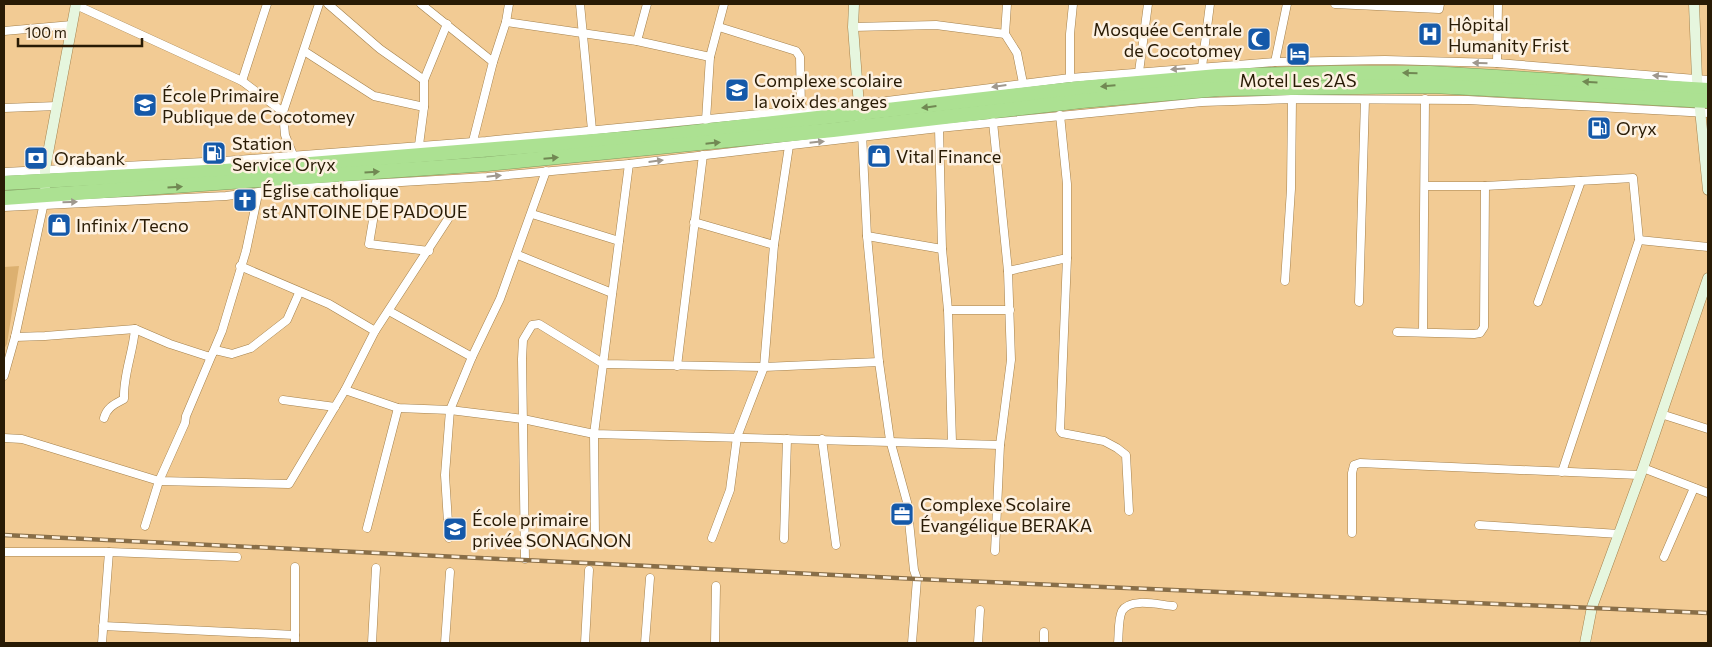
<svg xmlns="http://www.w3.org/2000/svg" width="1712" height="647" font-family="Commissioner,sans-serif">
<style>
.green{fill:#dcb070}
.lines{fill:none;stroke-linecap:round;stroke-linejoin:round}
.street-casing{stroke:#a4814c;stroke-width:9}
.secondary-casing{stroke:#a4814c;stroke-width:11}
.highway-casing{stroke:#7e9c61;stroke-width:15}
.street{stroke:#fff;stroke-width:8}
.secondary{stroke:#e6f6de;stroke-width:10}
.highway{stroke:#ace192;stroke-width:14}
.rail-casing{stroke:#886e48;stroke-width:4.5}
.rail{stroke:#fdf1e1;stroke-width:2.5;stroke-dasharray:8;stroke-linecap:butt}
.oneway{fill:#9f988e}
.oneway2{fill:#718853}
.labels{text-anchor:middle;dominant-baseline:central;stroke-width:5;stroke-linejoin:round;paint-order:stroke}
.poi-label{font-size:18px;fill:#291b05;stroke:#fdf1e1;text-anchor:start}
</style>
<rect width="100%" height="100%" fill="#f2cb94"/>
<!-- green -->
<path class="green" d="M19 266 7 344 4 349V267Z"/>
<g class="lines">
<!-- street casing -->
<g class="street-casing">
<g id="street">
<path d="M328 4 380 49 424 80"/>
<path d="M421 4 493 62"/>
<path d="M580 4 592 130"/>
<path d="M1007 4 1005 34 1017 53 1023 83"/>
<path d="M1335 4 1439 9 1440 4"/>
<path d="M76 5 242 81 283 112"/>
<path d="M506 22 637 41 710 57"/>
<path d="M719 27 796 51 800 57 801 109"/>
<path d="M853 27 936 25 1005 34"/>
<path d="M4 31 72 25"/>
<path d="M637 41 647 4"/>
<path d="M304 51 374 96 424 107"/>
<path d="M1275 62 1287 4"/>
<path d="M1497 63 1498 4"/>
<path d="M1202 67 1210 4"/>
<path d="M1139 72 1148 4"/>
<path d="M1070 78V34L1073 4"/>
<path d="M242 81 267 4"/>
<path d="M4 108 57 106"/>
<path d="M1060 115 1067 184V258L1060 430 1062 433 1104 441 1117 448 1126 455 1129 511"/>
<path d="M706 120 710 57 724 4"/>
<path d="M993 122 1008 271 1011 360 1000 445 995 551"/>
<path d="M939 128 942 249 948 310 952 442"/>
<path d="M862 133 867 236 879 362 890 440 907 502 914 570 917 579 912 643"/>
<path d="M473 141 493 62 506 22 509 4"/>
<path d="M419 145 424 107V80L447 24"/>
<path d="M293 155 285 135 283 112 319 4"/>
<path d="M4 172 224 161 486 141 871 103 1070 78 1275 62 1385 60 1497 63 1708 80"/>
<path d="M379 185 369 244 429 251"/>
<path d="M1426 186H1485L1633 178 1639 240 1562 472"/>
<path d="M4 207 226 196 282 189 487 177 629 164 939 128 1202 102 1292 99 1468 100 1708 113"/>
<path d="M532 214 619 241"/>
<path d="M694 222 774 245"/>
<path d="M867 236 942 249"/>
<path d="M1639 240 1708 247"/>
<path d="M518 255 612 293"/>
<path d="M240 266 329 304 375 331"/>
<path d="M1008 271 1067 258"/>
<path d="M1285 281 1291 189 1292 99"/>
<path d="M1359 302 1365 100"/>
<path d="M1538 302 1581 181"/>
<path d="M948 310H1010"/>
<path d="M389 311 472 357"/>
<path d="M1397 332 1474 334 1480 333 1484 327 1485 186"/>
<path d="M1423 332 1425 99"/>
<path d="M15 337 45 336 135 329 170 344 210 357 215 350 232 354 251 348 287 320 299 293"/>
<path d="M677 366 703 155"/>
<path d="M4 376 15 337 45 198"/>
<path d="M345 390 398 408 450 410 523 419 594 434 1000 445"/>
<path d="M283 400 335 407"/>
<path d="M1661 414 1708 429"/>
<path d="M104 418C107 407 115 404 124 399 123 375 133 353 135 329"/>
<path d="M4 438 22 439 159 481 289 484 345 390 375 331 448 219"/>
<path d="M822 439 836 545"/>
<path d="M1643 468 1708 493"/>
<path d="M1479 525 1619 534"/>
<path d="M145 526 159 481 185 423 186 416 222 331 246 251 258 194"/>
<path d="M367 528 398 408"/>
<path d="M1352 533V473L1354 465 1360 463 1639 475"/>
<path d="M595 537 594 434 629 164"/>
<path d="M449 538 445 475 450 410 472 357 500 299 546 171"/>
<path d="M712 538 730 490 737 437 764 367 774 245 789 146"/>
<path d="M784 539 787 439"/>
<path d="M4 552H109L237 557"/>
<path d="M1664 557 1694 488"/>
<path d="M525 559 522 359 523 340 532 325 539 324 604 364 764 367 879 362"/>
<path d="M295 567V643"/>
<path d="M103 626 295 635"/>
<path d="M102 643 109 552"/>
<path d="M372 643 376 568"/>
<path d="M445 643 450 572"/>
<path d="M585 643 589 570"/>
<path d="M645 643 650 578"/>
<path d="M715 643 716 586"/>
<path d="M978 643 980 610"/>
<path d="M1044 643V632"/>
<path d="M1118 643C1119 634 1118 619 1122 611 1130 597 1160 605 1173 606"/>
</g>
</g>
<!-- secondary casing -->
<g class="secondary-casing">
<g id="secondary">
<path d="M854 4 853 27 860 119"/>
<path d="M1694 4 1697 79 1708 190"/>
<path d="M45 187V169L76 4"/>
<path d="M1585 643 1592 607 1643 468 1708 278"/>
</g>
</g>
<!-- highway casing -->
<g class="highway-casing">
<g id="highway">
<path d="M4 183 224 171 667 135 1081 88 1218 76 1330 73H1430L1708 90"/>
<path d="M4 198 487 164 833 130 1082 101 1219 89 1432 86 1708 101"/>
</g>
</g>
<!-- street -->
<use href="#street" class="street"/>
<!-- secondary -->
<use href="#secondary" class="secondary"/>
<!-- highway -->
<use href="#highway" class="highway"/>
<!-- rail casing -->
<g class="rail-casing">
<path id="rail" d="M4 535 917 579 1708 613"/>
</g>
<!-- rail -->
<use href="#rail" class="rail"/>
</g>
<!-- one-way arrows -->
<defs><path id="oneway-solid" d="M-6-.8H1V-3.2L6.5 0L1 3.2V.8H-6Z" transform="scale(1.25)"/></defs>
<g class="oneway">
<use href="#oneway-solid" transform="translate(1480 63) rotate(-178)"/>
<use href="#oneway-solid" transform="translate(1178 69) rotate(176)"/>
<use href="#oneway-solid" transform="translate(1660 76) rotate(-175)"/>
<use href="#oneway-solid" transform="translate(999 86) rotate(172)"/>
<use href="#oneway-solid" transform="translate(817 142) rotate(-6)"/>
<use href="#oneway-solid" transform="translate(656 161) rotate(-7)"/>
<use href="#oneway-solid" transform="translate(494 176) rotate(-6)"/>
<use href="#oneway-solid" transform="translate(70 202) rotate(-2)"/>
</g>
<g class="oneway2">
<use href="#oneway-solid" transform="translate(1410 73) rotate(-179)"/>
<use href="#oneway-solid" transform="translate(1590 82) rotate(-176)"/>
<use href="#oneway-solid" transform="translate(1108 86) rotate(175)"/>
<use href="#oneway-solid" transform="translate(929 107) rotate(173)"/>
<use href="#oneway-solid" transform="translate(713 143) rotate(-6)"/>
<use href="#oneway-solid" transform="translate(551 158) rotate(-5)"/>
<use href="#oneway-solid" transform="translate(372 172) rotate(-4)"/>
<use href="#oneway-solid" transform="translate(175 187) rotate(-4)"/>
</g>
<!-- icons -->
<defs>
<g id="hospital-square" transform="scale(1.25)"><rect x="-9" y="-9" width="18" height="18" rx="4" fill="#1559a9" stroke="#fdf1e1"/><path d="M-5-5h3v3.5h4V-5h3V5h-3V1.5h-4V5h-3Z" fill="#fff"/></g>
<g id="mosque-square" transform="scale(1.25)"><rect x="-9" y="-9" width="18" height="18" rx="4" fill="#1559a9" stroke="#fdf1e1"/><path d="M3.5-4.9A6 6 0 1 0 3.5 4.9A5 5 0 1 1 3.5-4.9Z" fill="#fff"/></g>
<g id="hotel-square" transform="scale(1.25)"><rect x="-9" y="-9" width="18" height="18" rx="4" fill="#1559a9" stroke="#fdf1e1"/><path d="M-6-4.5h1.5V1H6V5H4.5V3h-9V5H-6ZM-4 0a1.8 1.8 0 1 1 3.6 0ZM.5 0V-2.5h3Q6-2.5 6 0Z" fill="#fff"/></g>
<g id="school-square" transform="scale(1.25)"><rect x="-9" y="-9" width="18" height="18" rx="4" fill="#1559a9" stroke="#fdf1e1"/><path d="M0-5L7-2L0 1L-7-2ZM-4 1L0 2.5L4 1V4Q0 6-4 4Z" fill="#fff"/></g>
<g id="fuel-square" transform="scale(1.25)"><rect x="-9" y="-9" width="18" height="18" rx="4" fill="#1559a9" stroke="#fdf1e1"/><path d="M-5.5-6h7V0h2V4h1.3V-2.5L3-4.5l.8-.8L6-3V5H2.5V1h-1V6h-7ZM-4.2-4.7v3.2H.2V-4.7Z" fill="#fff"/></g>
<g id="shop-square" transform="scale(1.25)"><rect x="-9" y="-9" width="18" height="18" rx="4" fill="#1559a9" stroke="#fdf1e1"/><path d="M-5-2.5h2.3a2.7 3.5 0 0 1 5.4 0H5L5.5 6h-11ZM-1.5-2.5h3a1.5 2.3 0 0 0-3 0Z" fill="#fff"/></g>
<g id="bank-square" transform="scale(1.25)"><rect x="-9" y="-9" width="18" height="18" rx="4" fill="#1559a9" stroke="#fdf1e1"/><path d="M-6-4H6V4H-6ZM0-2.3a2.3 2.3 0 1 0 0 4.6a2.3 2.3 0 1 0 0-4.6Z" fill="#fff"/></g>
<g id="church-square" transform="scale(1.25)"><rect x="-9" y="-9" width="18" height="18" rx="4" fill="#1559a9" stroke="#fdf1e1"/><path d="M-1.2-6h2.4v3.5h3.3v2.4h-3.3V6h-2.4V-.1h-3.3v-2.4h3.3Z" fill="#fff"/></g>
<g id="office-square" transform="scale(1.25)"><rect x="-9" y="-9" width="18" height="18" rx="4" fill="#1559a9" stroke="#fdf1e1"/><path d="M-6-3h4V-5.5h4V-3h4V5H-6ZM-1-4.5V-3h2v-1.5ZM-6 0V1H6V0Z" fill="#fff"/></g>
</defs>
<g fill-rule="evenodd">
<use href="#hospital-square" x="1430" y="34"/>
<use href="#mosque-square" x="1259" y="39"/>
<use href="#hotel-square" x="1298" y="54"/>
<use href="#school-square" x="737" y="90"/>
<use href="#school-square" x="145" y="105"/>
<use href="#fuel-square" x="1599" y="128"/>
<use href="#fuel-square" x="214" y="153"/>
<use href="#shop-square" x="879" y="156"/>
<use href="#bank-square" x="36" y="158"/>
<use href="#church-square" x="245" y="200"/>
<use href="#shop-square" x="59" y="225"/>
<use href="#office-square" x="902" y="514"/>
<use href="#school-square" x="455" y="529"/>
</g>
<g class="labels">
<!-- poi labels -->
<g class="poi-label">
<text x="1448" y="24">Hôpital<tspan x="1448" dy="21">Humanity Frist</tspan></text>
<text x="1242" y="29" text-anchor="end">Mosquée Centrale<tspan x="1242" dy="21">de Cocotomey</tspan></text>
<text x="754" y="80">Complexe scolaire<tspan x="754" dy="21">la voix des anges</tspan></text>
<text x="1298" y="80" text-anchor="middle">Motel Les 2AS</text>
<text x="162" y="95">École Primaire<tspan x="162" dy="21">Publique de Cocotomey</tspan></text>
<text x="1616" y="128">Oryx</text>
<text x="232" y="143">Station<tspan x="232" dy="21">Service Oryx</tspan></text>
<text x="896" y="156">Vital Finance</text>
<text x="54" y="158">Orabank</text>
<text x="262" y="190">Église catholique<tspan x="262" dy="21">st ANTOINE DE PADOUE</tspan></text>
<text x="76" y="225">Infinix /Tecno</text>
<text x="920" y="504">Complexe Scolaire<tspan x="920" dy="21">Évangélique BERAKA</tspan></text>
<text x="472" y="519">École primaire<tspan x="472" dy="21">privée SONAGNON</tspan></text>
</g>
</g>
<!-- border -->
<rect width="1712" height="647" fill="none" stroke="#291b05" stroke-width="10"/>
<!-- scale -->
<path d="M18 38v8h124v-8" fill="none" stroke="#291b05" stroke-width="2.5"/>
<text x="25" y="38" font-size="15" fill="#291b05" stroke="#fdf1e1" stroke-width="4" paint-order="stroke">100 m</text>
</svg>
